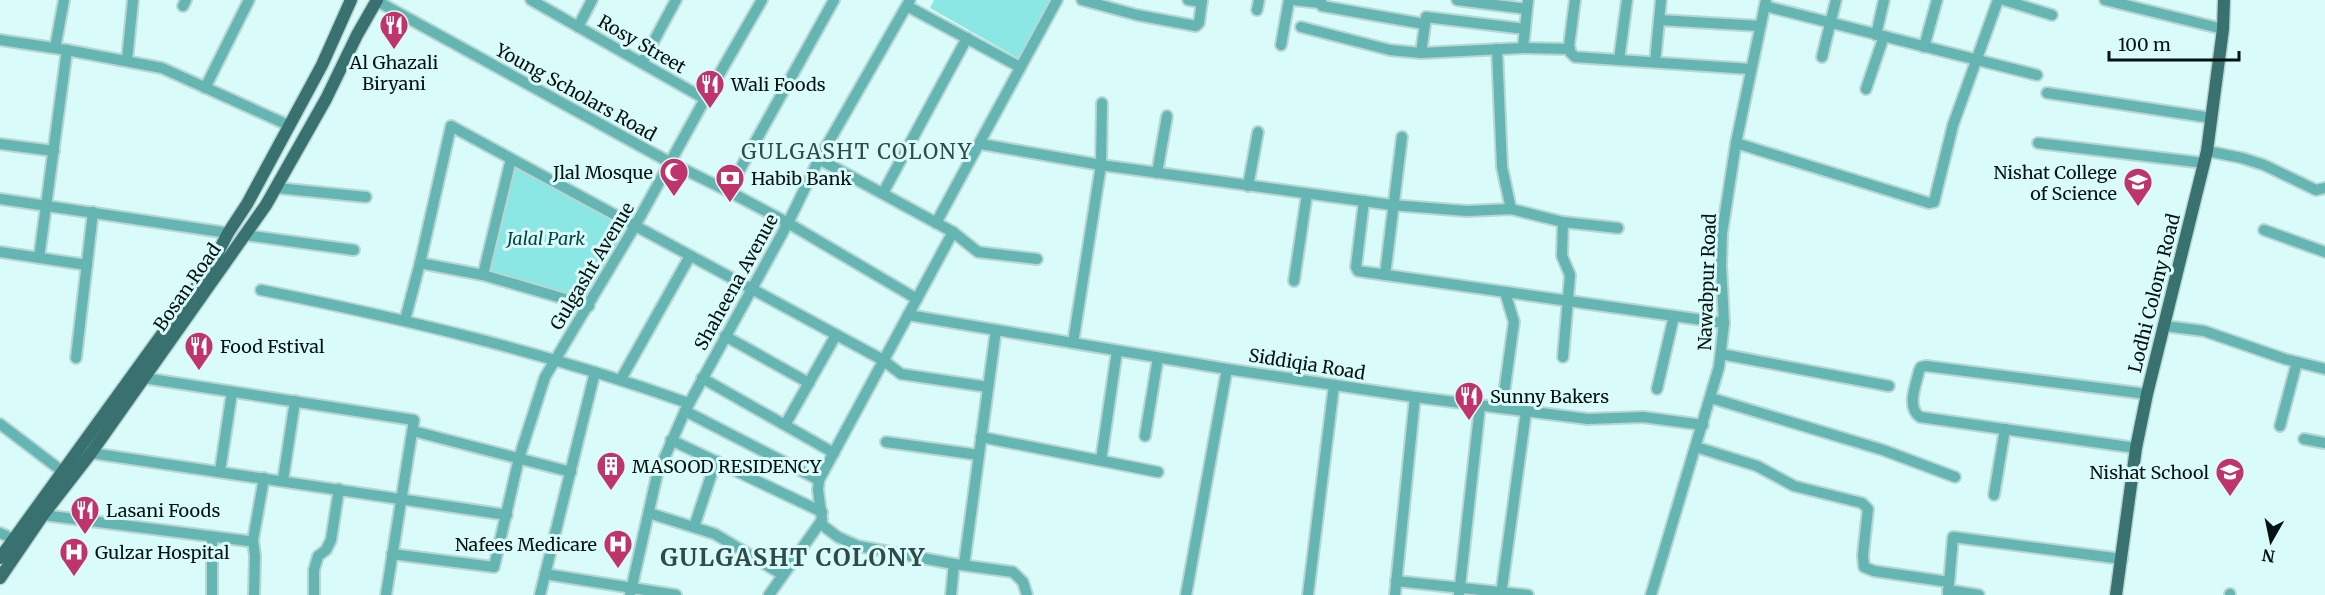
<svg xmlns="http://www.w3.org/2000/svg" width="2325" height="595" font-family="Merriweather,serif">
<style>
.green{fill:#8be7e3}
.lines{fill:none;stroke-linecap:round;stroke-linejoin:round}
.minor-casing{stroke:#b7d6d4;stroke-width:14}
.major-casing{stroke:#b7d6d4;stroke-width:15}
.minor{stroke:#65b6b2;stroke-width:10}
.major{stroke:#38716f;stroke-width:12}
.labels{text-anchor:middle;dominant-baseline:central;stroke-width:6;stroke-linejoin:round;paint-order:stroke}
.street-label{font-size:18px;fill:#071312;stroke:#d9fbf9}
.poi-label{font-size:18px;fill:#071312;stroke:#d9fbf9;text-anchor:start}
.park-label{font-size:18px;font-style:italic;fill:#034442;stroke:#d9fbf9}
.quarter-label{font-size:21px;letter-spacing:1.5px;fill:#2e4b4a;stroke:#d9fbf9}
.district-label{font-size:24px;font-weight:bold;letter-spacing:1.5px;fill:#2e4b4a;stroke:#d9fbf9}
</style>
<rect width="100%" height="100%" fill="#d9fbf9"/>
<!-- green -->
<g class="green">
<path d="M934 0H1060L1027 63 930 8Z"/>
<path d="M511 159 635 226 589 306 483 275Z"/>
</g>
<g class="lines">
<!-- minor casing -->
<g class="minor-casing">
<g id="minor">
<path d="M531 0 705 99"/>
<path d="M1082 0 1137 15 1196 26 1199 23 1202 0"/>
<path d="M1188 0 1202 2"/>
<path d="M1293 0 1321 3"/>
<path d="M1321 0 1322 6 1424 24"/>
<path d="M1457 0 1527 9"/>
<path d="M1575 0 1569 46 1570 52 1575 57 1750 69"/>
<path d="M2004 0 2052 15"/>
<path d="M2105 0 2223 29"/>
<path d="M377 1 671 163 728 191 788 223 917 299"/>
<path d="M183 6 186 0"/>
<path d="M907 6 1020 67"/>
<path d="M1765 6 2037 75"/>
<path d="M1257 10 1259 0"/>
<path d="M1659 20 1760 26"/>
<path d="M578 27 592 0"/>
<path d="M1301 27 1390 50 1421 53 1523 48 1570 49"/>
<path d="M1876 35 1884 0"/>
<path d="M0 40 67 50 162 68 288 125"/>
<path d="M1281 45 1289 0"/>
<path d="M1924 47 1937 0"/>
<path d="M55 48 64 0"/>
<path d="M1523 48 1528 0"/>
<path d="M1497 49 1502 167 1511 209"/>
<path d="M1421 53 1426 17 1525 29"/>
<path d="M1822 57 1836 0"/>
<path d="M127 60 133 0"/>
<path d="M1619 60 1627 0"/>
<path d="M1655 62 1661 0"/>
<path d="M642 63 676 0"/>
<path d="M205 88 249 0"/>
<path d="M1866 89 1884 36"/>
<path d="M2047 93 2212 118"/>
<path d="M1736 143 1929 203 1934 202 1953 125 1998 0"/>
<path d="M2038 143 2204 163"/>
<path d="M0 144 54 151"/>
<path d="M981 144 1101 165 1392 205 1467 211 1511 209 1563 222 1618 228"/>
<path d="M2207 151 2242 158 2264 165 2316 190 2325 188"/>
<path d="M819 159 953 232 978 252 1037 259"/>
<path d="M1157 173 1167 116"/>
<path d="M1248 186 1258 132"/>
<path d="M277 188 366 197"/>
<path d="M728 191 834 0"/>
<path d="M883 193 967 38"/>
<path d="M0 199 228 233"/>
<path d="M1364 201 1356 267 1358 271 1724 323"/>
<path d="M936 223 1057 0"/>
<path d="M2264 230 2325 252"/>
<path d="M245 235 354 250"/>
<path d="M0 252 87 265"/>
<path d="M39 258 67 50"/>
<path d="M420 263 483 275 589 306"/>
<path d="M483 275 511 159"/>
<path d="M1385 275 1402 137"/>
<path d="M1294 281 1307 194"/>
<path d="M261 290C405 319 549 353 688 403"/>
<path d="M908 315 1227 369 1415 397 1588 419 1643 417 1703 425"/>
<path d="M405 320 420 263 451 126 883 360 901 374 988 387"/>
<path d="M2165 326 2204 331 2285 359 2325 369"/>
<path d="M725 336 809 383"/>
<path d="M1073 343 1101 165 1102 103"/>
<path d="M1721 354 1889 386"/>
<path d="M1563 357 1570 275 1562 256 1563 222"/>
<path d="M76 358 93 212"/>
<path d="M144 378 414 420 386 595"/>
<path d="M702 378 834 453"/>
<path d="M621 379 690 256"/>
<path d="M1657 389 1674 316"/>
<path d="M1711 398 1883 450 1955 477"/>
<path d="M1502 408 1514 322 1505 292"/>
<path d="M685 411 819 480"/>
<path d="M0 424 62 471"/>
<path d="M785 425 836 335"/>
<path d="M2280 426 2297 362"/>
<path d="M413 431 571 472"/>
<path d="M1145 436 1158 358"/>
<path d="M981 437 1158 472"/>
<path d="M2304 439 2325 443"/>
<path d="M671 440 822 512"/>
<path d="M886 442 979 455"/>
<path d="M1696 447 1757 466 1794 486 1862 503 1868 509 1863 555 1864 567 1874 571 1949 582"/>
<path d="M2136 448 1920 417C1906 407 1916 385 1919 371L1921 367 1926 366 2147 394"/>
<path d="M91 453 507 515"/>
<path d="M1101 460 1117 351"/>
<path d="M220 471 232 392"/>
<path d="M283 480 295 401"/>
<path d="M1994 495 2005 429"/>
<path d="M649 513 715 534 783 575"/>
<path d="M43 515 248 541 253 540"/>
<path d="M821 524 838 537 858 546 954 564 1013 572 1023 582 1027 595"/>
<path d="M694 527 716 461"/>
<path d="M0 533 7 536"/>
<path d="M212 537V595"/>
<path d="M392 554 494 567 519 458 545 377 635 226 705 99 762 0"/>
<path d="M964 565 996 330"/>
<path d="M545 574 676 595"/>
<path d="M1396 581 1528 595"/>
<path d="M1948 590 1979 595"/>
<path d="M254 595 255 556 253 540 264 478"/>
<path d="M314 595V570L318 556 326 550 331 540 339 489"/>
<path d="M540 595 595 372"/>
<path d="M630 595 657 475 685 411 788 223 819 159 910 0"/>
<path d="M769 595 822 520 818 490 819 480 953 232"/>
<path d="M951 595 954 564"/>
<path d="M1186 595 1227 369"/>
<path d="M1308 595 1334 385"/>
<path d="M1395 595 1415 397"/>
<path d="M1459 595 1480 406"/>
<path d="M1501 595 1526 412"/>
<path d="M1651 595 1719 367 1724 323 1721 265 1722 233 1736 143 1766 0"/>
<path d="M1948 595 1953 537 2122 559"/>
<path d="M2230 595V594"/>
</g>
</g>
<!-- major casing -->
<g class="major-casing">
<g id="major">
<path d="M0 558 210 268 228 233 247 204 322 65 351 0"/>
<path d="M0 578 43 515 91 453 266 205 326 99 357 35 377 0"/>
<path d="M2116 595 2136 448 2147 394 2207 151 2223 29 2224 0"/>
</g>
</g>
<!-- minor -->
<use href="#minor" class="minor"/>
<!-- major -->
<use href="#major" class="major"/>
</g>
<!-- icons -->
<defs>
<g id="restaurant-pin" transform="scale(1.5)"><path d="M0 17L-7.5 6A9.5 9.5 0 1 1 7.5 6Z" fill="#bf346a" stroke="#d9fbf9"/><path d="M-5-6h1v4h1v-4h1v4h1v-4h1v5L-1.5 .5V6h-2V.5L-5-1ZM5-6V6H3V1.5H1.5Q1.5-4 5-6Z" fill="#fff"/></g>
<g id="mosque-pin" transform="scale(1.5)"><path d="M0 17L-7.5 6A9.5 9.5 0 1 1 7.5 6Z" fill="#bf346a" stroke="#d9fbf9"/><path d="M3.5-4.9A6 6 0 1 0 3.5 4.9A5 5 0 1 1 3.5-4.9Z" fill="#fff"/></g>
<g id="bank-pin" transform="scale(1.5)"><path d="M0 17L-7.5 6A9.5 9.5 0 1 1 7.5 6Z" fill="#bf346a" stroke="#d9fbf9"/><path d="M-6-4H6V4H-6ZM0-2.3a2.3 2.3 0 1 0 0 4.6a2.3 2.3 0 1 0 0-4.6Z" fill="#fff"/></g>
<g id="school-pin" transform="scale(1.5)"><path d="M0 17L-7.5 6A9.5 9.5 0 1 1 7.5 6Z" fill="#bf346a" stroke="#d9fbf9"/><path d="M0-5L7-2L0 1L-7-2ZM-4 1L0 2.5L4 1V4Q0 6-4 4Z" fill="#fff"/></g>
<g id="building-pin" transform="scale(1.5)"><path d="M0 17L-7.5 6A9.5 9.5 0 1 1 7.5 6Z" fill="#bf346a" stroke="#d9fbf9"/><path d="M-4-6H4V6H1V3H-1V6H-4ZM-2.5-4.3h1.7v1.8h-1.7ZM.8-4.3h1.7v1.8H.8ZM-2.5-1h1.7V.8h-1.7ZM.8-1h1.7V.8H.8Z" fill="#fff"/></g>
<g id="university-pin" transform="scale(1.5)"><path d="M0 17L-7.5 6A9.5 9.5 0 1 1 7.5 6Z" fill="#bf346a" stroke="#d9fbf9"/><path d="M0-5L7-2L0 1L-7-2ZM-4 1L0 2.5L4 1V4Q0 6-4 4Z" fill="#fff"/></g>
<g id="hospital-pin" transform="scale(1.5)"><path d="M0 17L-7.5 6A9.5 9.5 0 1 1 7.5 6Z" fill="#bf346a" stroke="#d9fbf9"/><path d="M-5-5h3v3.5h4V-5h3V5h-3V1.5h-4V5h-3Z" fill="#fff"/></g>
</defs>
<g fill-rule="evenodd">
<use href="#restaurant-pin" x="394" y="25"/>
<use href="#restaurant-pin" x="710" y="84"/>
<use href="#mosque-pin" x="674" y="172"/>
<use href="#bank-pin" x="730" y="178"/>
<use href="#school-pin" x="2138" y="182"/>
<use href="#restaurant-pin" x="199" y="346"/>
<use href="#restaurant-pin" x="1469" y="396"/>
<use href="#building-pin" x="611" y="466"/>
<use href="#university-pin" x="2230" y="472"/>
<use href="#restaurant-pin" x="85" y="510"/>
<use href="#hospital-pin" x="618" y="544"/>
<use href="#hospital-pin" x="74" y="552"/>
</g>
<g class="labels">
<!-- street labels -->
<g class="street-label">
<text transform="translate(642 44) rotate(30)">Rosy Street</text>
<text transform="translate(576 92) rotate(29)">Young Scholars Road</text>
<text transform="translate(592 266) rotate(-59)">Gulgasht Avenue</text>
<text transform="translate(736 282) rotate(-61)">Shaheena Avenue</text>
<text transform="translate(1707 282) rotate(-88)">Nawabpur Road</text>
<text transform="translate(187 287) rotate(-55)">Bosan Road</text>
<text transform="translate(2154 293) rotate(-76)">Lodhi Colony Road</text>
<text transform="translate(1307 364) rotate(9)">Siddiqia Road</text>
</g>
<!-- poi labels -->
<g class="poi-label">
<text x="394" y="62" text-anchor="middle">Al Ghazali<tspan x="394" dy="21">Biryani</tspan></text>
<text x="731" y="84">Wali Foods</text>
<text x="653" y="172" text-anchor="end">Jlal Mosque</text>
<text x="2117" y="172" text-anchor="end">Nishat College<tspan x="2117" dy="21">of Science</tspan></text>
<text x="751" y="178">Habib Bank</text>
<text x="220" y="346">Food Fstival</text>
<text x="1490" y="396">Sunny Bakers</text>
<text x="632" y="466">MASOOD RESIDENCY</text>
<text x="2209" y="472" text-anchor="end">Nishat School</text>
<text x="106" y="510">Lasani Foods</text>
<text x="597" y="544" text-anchor="end">Nafees Medicare</text>
<text x="95" y="552">Gulzar Hospital</text>
</g>
<!-- park labels -->
<g class="park-label">
<text x="546" y="238">Jalal Park</text>
</g>
<!-- quarter labels -->
<g class="quarter-label">
<text x="857" y="151">GULGASHT COLONY</text>
</g>
<!-- district labels -->
<g class="district-label">
<text x="793" y="557">GULGASHT COLONY</text>
</g>
</g>
<!-- north arrow -->
<g transform="translate(2271 541) rotate(189)" stroke="#d9fbf9" stroke-width="4.5" paint-order="stroke">
<path d="M0-4.5L10 22L0 15L-10 22Z" fill="#071312"/>
<text y="-9" font-size="16" font-weight="bold" text-anchor="middle" fill="#071312">N</text>
</g>
<!-- scale -->
<path d="M2109 51v9h130v-9" fill="none" stroke="#071312" stroke-width="3"/>
<text x="2118" y="51" font-size="18" fill="#071312" stroke="#d9fbf9" stroke-width="4.5" paint-order="stroke">100 m</text>
</svg>
